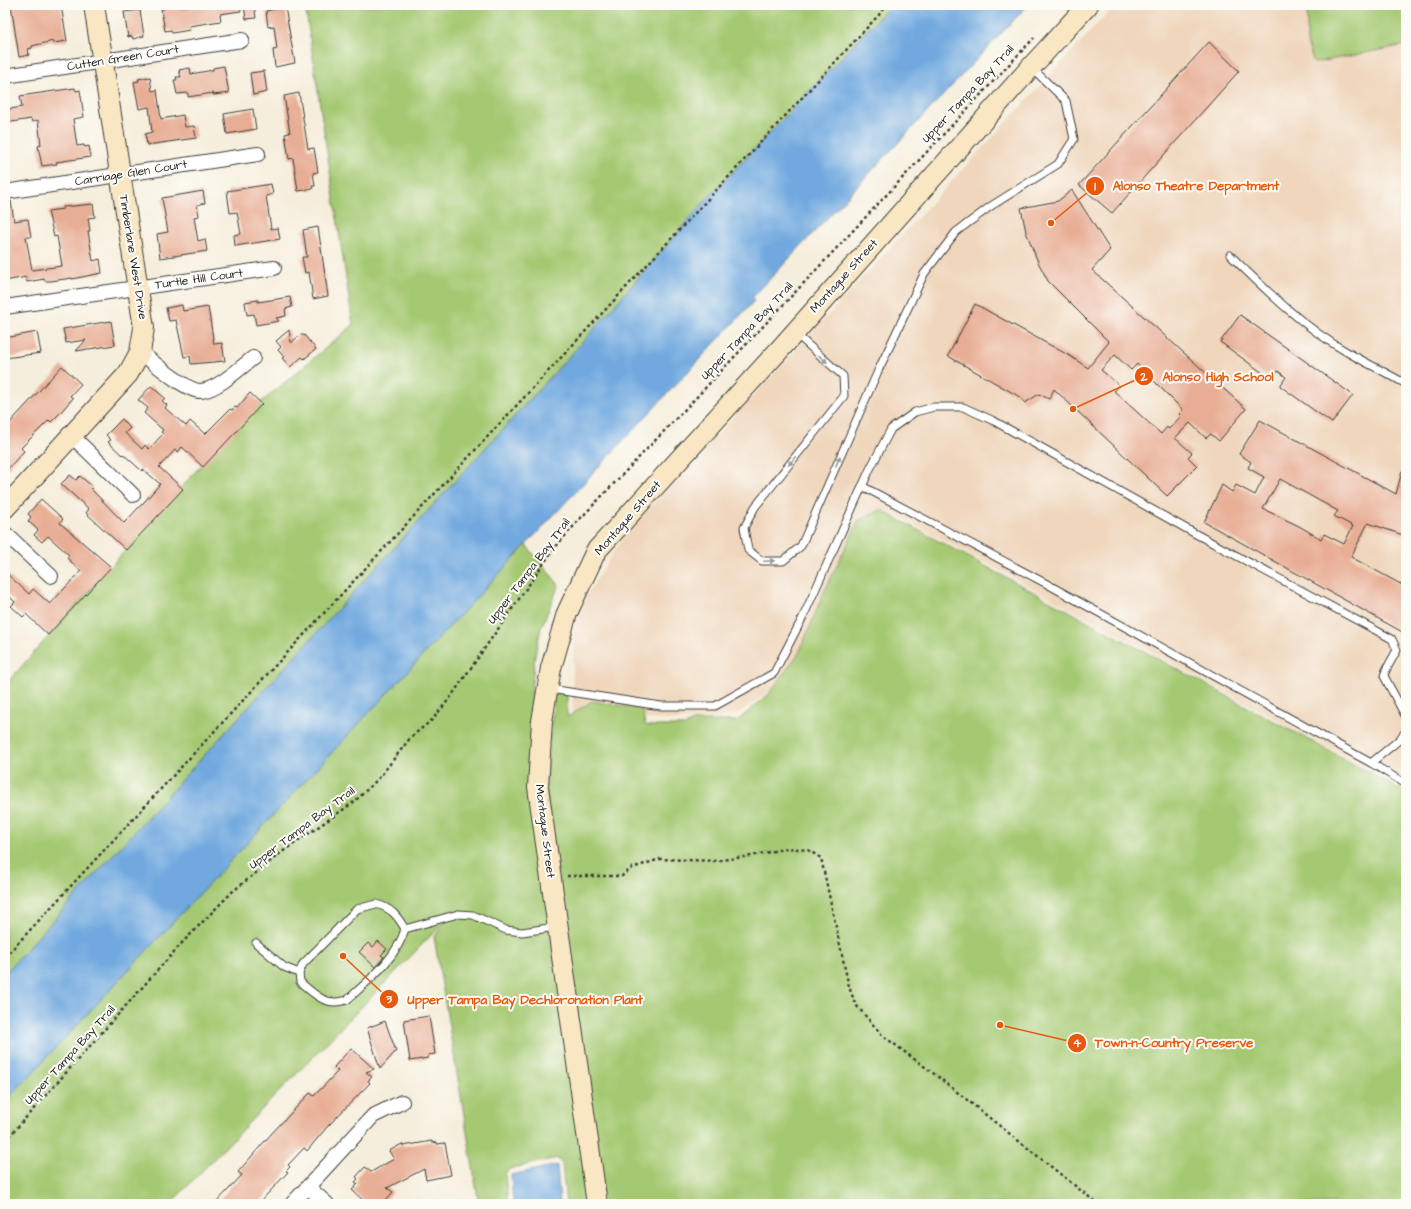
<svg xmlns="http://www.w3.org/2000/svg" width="1411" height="1209" font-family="'Architects Daughter',sans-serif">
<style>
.built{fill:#efd6bc}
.green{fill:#a5c972;stroke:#607247}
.water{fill:#70a8df;stroke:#46627e}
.building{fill:#e8ae95;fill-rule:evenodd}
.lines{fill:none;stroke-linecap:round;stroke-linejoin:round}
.lane-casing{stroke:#3d3c39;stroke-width:9}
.street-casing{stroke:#3d3c39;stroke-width:16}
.secondary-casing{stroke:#3d3c39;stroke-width:22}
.path{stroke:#3d3c39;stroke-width:2.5;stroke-dasharray:3 3;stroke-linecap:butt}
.lane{stroke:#fff;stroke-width:7}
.street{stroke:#fff;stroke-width:14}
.secondary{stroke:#f9e7c3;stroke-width:20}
.oneway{fill:#999}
.labels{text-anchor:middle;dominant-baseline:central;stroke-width:4;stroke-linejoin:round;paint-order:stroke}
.street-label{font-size:12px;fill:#1c1c1c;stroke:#fdfcf7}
.leader{fill:none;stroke:#e8590c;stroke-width:1.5}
.callout-dot{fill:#e8590c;stroke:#fdfcf7;stroke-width:1.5}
.mark-label{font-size:12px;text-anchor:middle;font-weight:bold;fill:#fff}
.callout-label{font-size:13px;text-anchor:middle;font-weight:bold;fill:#e8590c;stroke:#fdfcf7;stroke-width:4;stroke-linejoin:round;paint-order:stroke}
</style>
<rect width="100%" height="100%" fill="#fdfcf7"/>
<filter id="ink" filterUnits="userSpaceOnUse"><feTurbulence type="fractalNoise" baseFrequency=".025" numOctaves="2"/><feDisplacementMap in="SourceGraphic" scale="8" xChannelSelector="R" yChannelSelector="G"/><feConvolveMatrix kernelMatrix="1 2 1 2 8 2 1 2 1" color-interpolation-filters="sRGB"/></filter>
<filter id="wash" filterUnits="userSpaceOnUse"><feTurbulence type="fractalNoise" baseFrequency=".012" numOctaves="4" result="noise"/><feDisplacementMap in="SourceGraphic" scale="16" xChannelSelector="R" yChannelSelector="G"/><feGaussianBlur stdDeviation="0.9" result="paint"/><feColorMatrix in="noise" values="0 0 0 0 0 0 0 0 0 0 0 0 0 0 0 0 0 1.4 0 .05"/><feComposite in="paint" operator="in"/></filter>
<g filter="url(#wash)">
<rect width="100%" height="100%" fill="#f6eedc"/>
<!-- built -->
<path class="built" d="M1115 5H1406V789L889 511 863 515 797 657 771 690 738 714 719 718 678 720 572 716 574 615 625 534Z"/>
<!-- green -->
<g class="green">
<path d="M305 5C333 5 360 8 387 5H891L708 198 588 336 5 973V685L246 415 353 325Z"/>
<path d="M1307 5H1406V45L1314 63 1307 43Z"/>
<path d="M881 510 1406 792V1204H603L545 787 554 693H567V717L592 701 642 709 645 725 651 726H685L692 721H737L768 695 799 653 824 592 859 520Z"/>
<path d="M526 545 559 585 541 628 535 655 531 693H540L535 720 590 1204H566L562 1164 557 1158 509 1169 505 1174 508 1204H479L434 937 447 919 170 1204H5V1102Z"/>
</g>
<!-- water -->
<g class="water">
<path d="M891 5H1028L753 297 754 301 5 1102V973L588 336 708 198Z"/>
<path d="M557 1165 560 1204H513L511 1175Z"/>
</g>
<g id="blocks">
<!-- building -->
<g class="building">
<path d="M11 5H61L67 41 53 43V41L32 46V48L28 49 29 55 19 57Z"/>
<path d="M163 5H179V7L192 5H240L241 11 220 14 221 21 189 26 190 30 172 33 171 30 165 31 161 9H164Z"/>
<path d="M244 5H254L256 18 246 19Z"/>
<path d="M285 7 295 63 275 67 273 50 277 49 274 26 268 27 266 11Z"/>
<path d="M140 10 144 36 133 39 132 36 128 37 124 12Z"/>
<path d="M1209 42 1239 71 1112 213 1079 185Z"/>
<path d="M224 66 229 93 213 95V93L188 97V93L177 94 174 80H177L176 77H181L179 70 190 68 191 74 213 70V68Z"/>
<path d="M264 71 267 92 253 95 250 73Z"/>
<path d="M150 77 152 91 157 90 161 119 183 115 185 127 194 126 196 138 147 145 145 134 152 132 149 107 139 109 134 82 139 81 138 79Z"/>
<path d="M75 88 76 91 80 90 84 117 73 119 77 146 84 145 85 147 89 146 91 157 56 162 57 164 42 166 38 146 41 145 38 120 32 122 31 119 5 123V110L22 107 20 96Z"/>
<path d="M299 93 308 149 314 148 318 172 313 173 315 186H312L313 189 298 191 293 158 289 159 285 134 290 133 284 96Z"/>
<path d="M253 109 256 129 227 134 224 114Z"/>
<path d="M271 184 273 194 266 196 271 229 278 228 280 239 235 246 234 235 241 234 237 212 230 213 227 191Z"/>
<path d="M1072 190 1110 250 1092 270 1246 409 1219 441 1211 434 1206 438 1190 423 1175 438 1192 453 1188 457 1197 466 1167 496 1054 389 1049 399 1039 394 1025 403 1020 397 948 356 975 304 1070 356 1088 368 1109 342 1048 281 1038 262 1026 232 1021 208 1058 201ZM1115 355 1131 370 1137 364 1183 410 1179 414 1181 416 1169 429 1167 427 1161 434 1114 391 1120 386 1101 370Z"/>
<path d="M203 191 205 203 197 205 199 216 194 217 198 241 205 239 207 251 160 258 157 234 168 232 162 198Z"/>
<path d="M11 201 14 221 28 219 31 237H26L32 270 62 266 57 236 54 237 48 211 63 209V207L93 204 95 217 88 218 90 231H88L93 261 100 259 102 273 72 279V278L51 281H45L44 279 27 282 26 277 5 281V202Z"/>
<path d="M318 227 328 296 313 299 309 272 305 273 302 257H307L303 230Z"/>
<path d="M290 297 292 307 285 309 286 316 276 318 279 321 256 325 254 314 247 315 245 302 258 300V302Z"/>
<path d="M182 305 183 311 208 307 214 344 222 343 225 361 191 364 190 356 184 357 176 320 169 321 166 308Z"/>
<path d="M1240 315 1353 395 1332 423 1280 386 1286 377 1278 371 1271 379 1220 342Z"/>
<path d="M111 321 115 345 76 351 86 340 66 343 63 329Z"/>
<path d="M289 330 291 343 300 335H304L316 349 304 359 302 357 290 367 282 358 284 357 278 350 281 347 276 341Z"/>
<path d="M37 332 41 353 5 358V338Z"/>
<path d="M62 366 81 384 70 396 73 398 60 413 51 422 49 420 21 448 24 451 5 472V428Z"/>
<path d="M151 386 165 398 162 401 167 405 165 408 186 426 190 421 205 434 230 409 232 410 235 407 237 408 250 393 262 404 203 467 182 447 178 452 175 450 159 467 183 489 126 550 86 513 89 509 61 484 70 475 76 480 80 476 93 487 91 489 124 523 145 501 160 484 143 469 142 471 123 454 122 455 108 442 111 440 106 435 122 419 130 428 125 433 142 449 145 445 149 449 163 434 161 432 163 430 144 413 148 408 138 400Z"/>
<path d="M1260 420 1396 494 1402 471H1406V536L1368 523 1351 557 1406 587V634L1204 522 1222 485 1232 492 1236 485 1255 495 1264 477 1248 468 1251 462 1239 454ZM1280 479 1338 511 1334 516 1353 526 1344 544 1324 534 1321 539 1299 526 1263 509Z"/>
<path d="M41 499 63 519 60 523 111 567 48 635 26 614 23 617 11 606 15 602 5 592V572L29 594 33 589 50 604 81 571 67 558 69 555 48 536 42 542 34 535 38 530 28 521 31 517 28 514Z"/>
<path d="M378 941 387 949 381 955 384 957 375 967 359 952 368 943 373 947Z"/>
<path d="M429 1016 435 1054 428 1055V1058L410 1061 404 1020Z"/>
<path d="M385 1021 396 1051 380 1069 367 1028Z"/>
<path d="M351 1048 374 1069 366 1072 372 1077 368 1081 370 1083 327 1127 307 1151 304 1148 288 1165 290 1167 286 1171 288 1172 258 1204H215L242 1175 238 1172 272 1133 310 1093 314 1096 338 1071 334 1067Z"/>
<path d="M432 1141V1143L437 1142V1144L445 1143 451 1175 426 1180 424 1169 387 1188 393 1192 382 1204H367L352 1190 358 1184 355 1182 358 1179 356 1177 365 1167 371 1172 394 1159 389 1151 402 1144 403 1146Z"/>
</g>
</g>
</g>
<g filter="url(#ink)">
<use href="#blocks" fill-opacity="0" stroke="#3d3c39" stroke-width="1"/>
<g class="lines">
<!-- lane casing -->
<g class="lane-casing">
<g id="lane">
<path d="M1230 255C1266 290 1303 327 1347 352 1366 363 1387 373 1406 384"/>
<path d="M796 334 843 376 844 396 755 507 744 528 748 550 762 561H783L801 546 878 371 924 274 956 232 991 206 1058 164 1074 139 1066 101 1032 68"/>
<path d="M862 486 1047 584 1371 763 1399 740 1406 731"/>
<path d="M550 689 661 706H715L774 673 803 617 870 469 891 429 915 412 934 407H963L994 421 1194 533 1392 639 1397 650 1386 670 1384 676 1406 717"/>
<path d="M1371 763 1406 784"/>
<path d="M376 904C391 908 397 915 405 929 397 958 369 980 347 1000 326 1007 315 995 300 982L299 973 303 964 357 909Z"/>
<path d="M405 929 458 914 473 915 506 930 522 932 556 927"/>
<path d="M256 943 284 967 299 973"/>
</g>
</g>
<!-- street casing -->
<g class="street-casing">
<g id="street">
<path d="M5 76 242 40"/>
<path d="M5 192 258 154"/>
<path d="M5 307 274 268"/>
<path d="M140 352C152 361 187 392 201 391 218 389 240 368 253 358"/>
<path d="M71 435 133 495"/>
<path d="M5 533 51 576"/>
<path d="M308 1187 327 1204"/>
<path d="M292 1204 373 1116 402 1102"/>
</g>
</g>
<!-- secondary casing -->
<g class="secondary-casing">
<g id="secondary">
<path d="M5 508 128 374 140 352 144 328 94 5"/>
<path d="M597 1204 538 787 542 721 551 668 567 613 596 551 781 348 1031 67 1088 5"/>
</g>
</g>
<!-- path -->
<g class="path">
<path d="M567 876H622L632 868 660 859 714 861 751 856 787 848 808 850 821 858 849 987 856 1005 882 1035 937 1076 1098 1204"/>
<path d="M5 957 888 5"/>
<path d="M5 1141 181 944 232 892 282 852 354 802 379 778 411 737 432 720 450 698 553 550 578 521 692 402 1034 38"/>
</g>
<!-- lane -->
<use href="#lane" class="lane"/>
<!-- street -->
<use href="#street" class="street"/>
<!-- secondary -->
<use href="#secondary" class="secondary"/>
</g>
<!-- one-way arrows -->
<defs><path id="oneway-solid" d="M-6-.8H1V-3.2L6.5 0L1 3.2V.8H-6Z"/></defs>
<g class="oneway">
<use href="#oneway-solid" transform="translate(823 359) rotate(40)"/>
<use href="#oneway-solid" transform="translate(792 461) rotate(129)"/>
<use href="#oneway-solid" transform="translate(838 461) rotate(-66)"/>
<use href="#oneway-solid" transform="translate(769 561) rotate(-2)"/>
</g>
</g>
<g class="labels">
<!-- street labels -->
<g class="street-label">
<text transform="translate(123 58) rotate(-9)">Cutten Green Court</text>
<text transform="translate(968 94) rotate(-47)">Upper Tampa Bay Trail</text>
<text transform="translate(131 173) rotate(-9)">Carriage Glen Court</text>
<text transform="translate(133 257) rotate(81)">Timberlane West Drive</text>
<text transform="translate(844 276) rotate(-48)">Montague Street</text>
<text transform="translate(199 279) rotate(-8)">Turtle Hill Court</text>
<text transform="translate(747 331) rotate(-47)">Upper Tampa Bay Trail</text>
<text transform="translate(628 518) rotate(-49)">Montague Street</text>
<text transform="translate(529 571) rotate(-53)">Upper Tampa Bay Trail</text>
<text transform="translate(302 828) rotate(-37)">Upper Tampa Bay Trail</text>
<text transform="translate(545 831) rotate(83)">Montague Street</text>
<text transform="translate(70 1055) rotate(-48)">Upper Tampa Bay Trail</text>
</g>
</g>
<!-- callouts -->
<path class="leader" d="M1051 223L1095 186M1073 409L1144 376M343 956L389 999M1000 1025L1077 1043"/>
<g class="callout-dot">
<circle cx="1051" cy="223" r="4"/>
<circle cx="1073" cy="409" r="4"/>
<circle cx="343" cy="956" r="4"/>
<circle cx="1000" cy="1025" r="4"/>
<circle cx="1095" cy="186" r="10"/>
<circle cx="1144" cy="376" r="10"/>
<circle cx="389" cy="999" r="10"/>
<circle cx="1077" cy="1043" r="10"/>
</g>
<g class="mark-label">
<text x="1095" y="190">1</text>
<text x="1144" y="381">2</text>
<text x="389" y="1003">3</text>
<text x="1077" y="1047">4</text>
</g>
<g class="callout-label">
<text x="1196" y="190">Alonso Theatre Department</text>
<text x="1218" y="381">Alonso High School</text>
<text x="525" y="1004">Upper Tampa Bay Dechloronation Plant</text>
<text x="1174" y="1047">Town-n-Country Preserve</text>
</g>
<!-- margin -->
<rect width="1411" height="1209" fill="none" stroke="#fdfcf7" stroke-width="20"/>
</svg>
